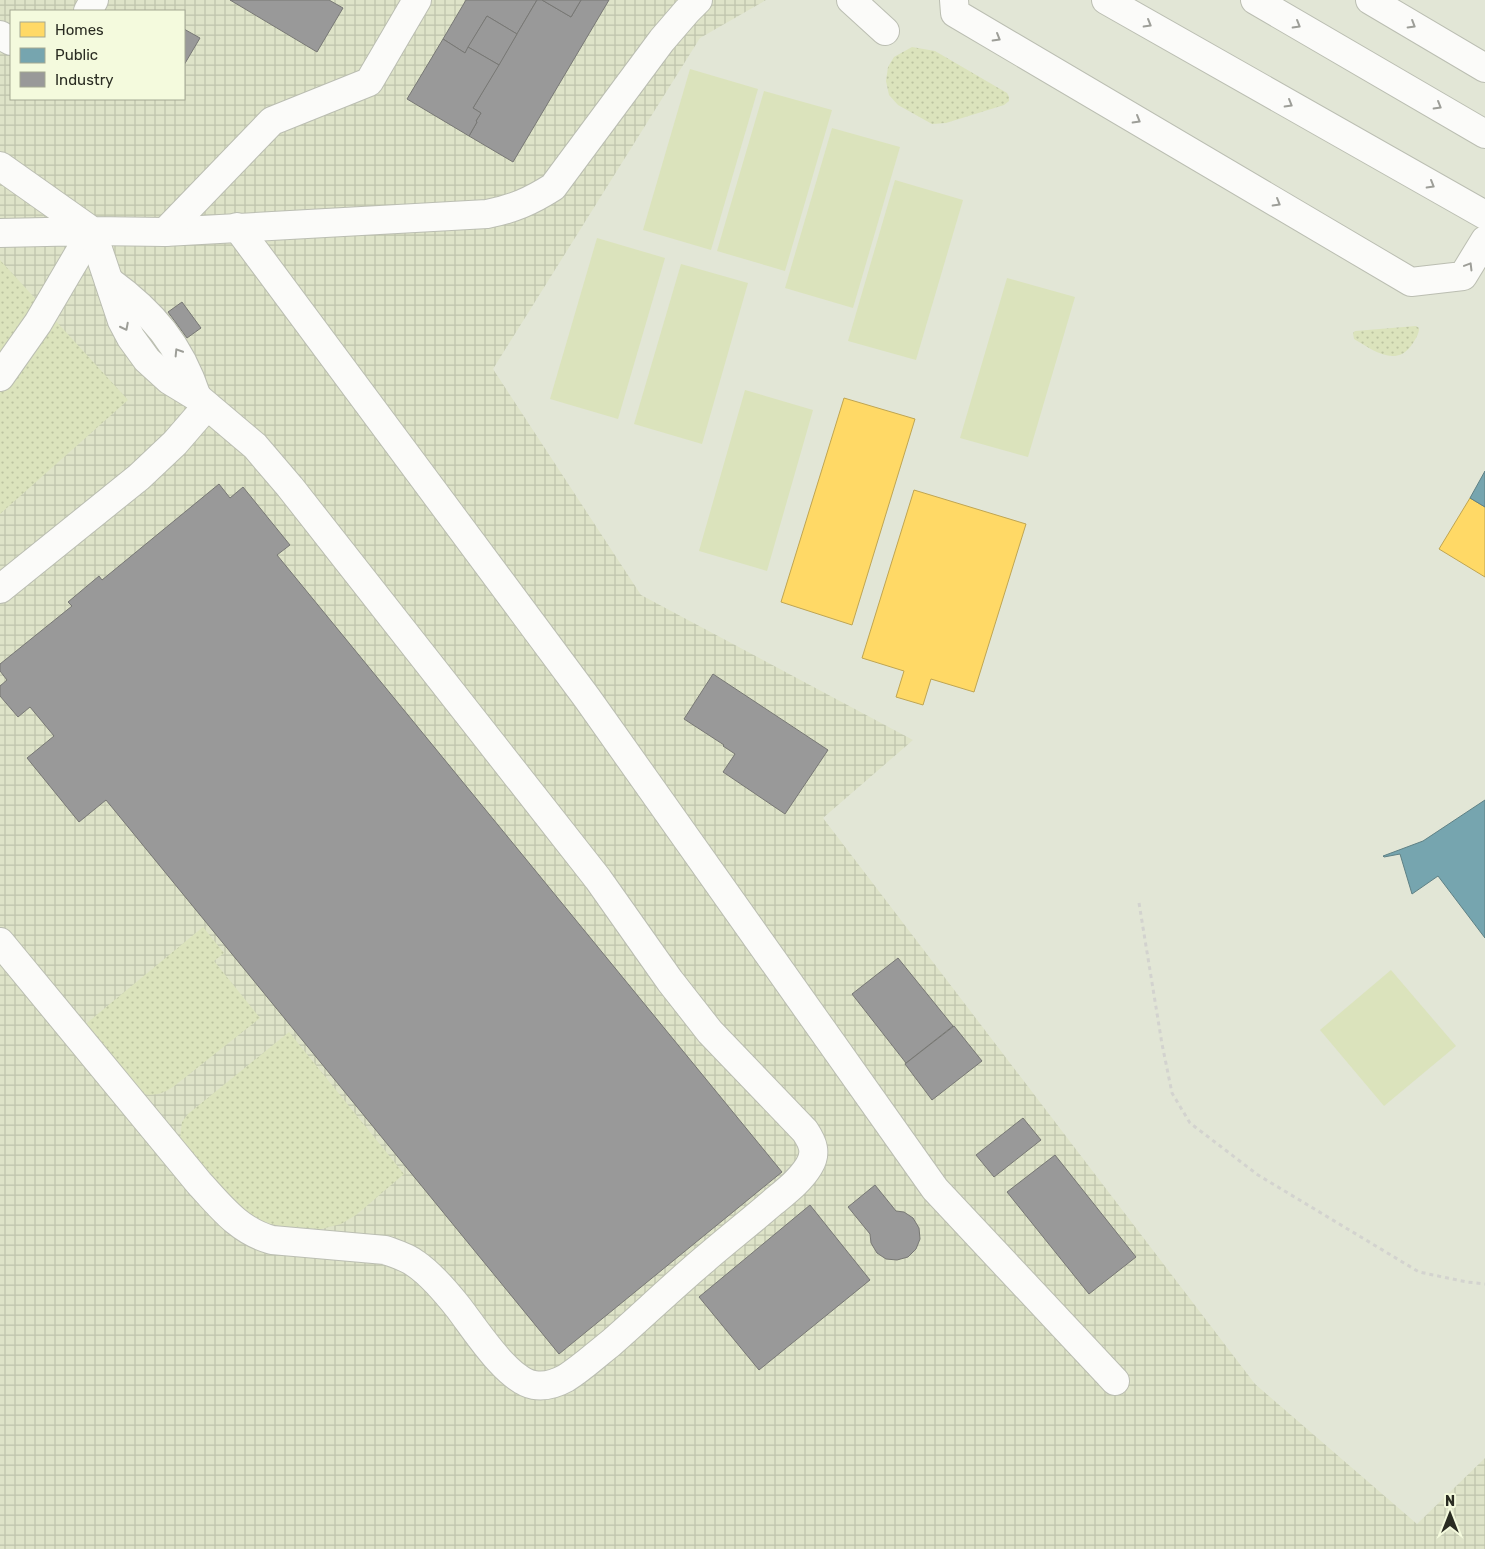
<svg xmlns="http://www.w3.org/2000/svg" width="1485" height="1549" font-family="Rubik,sans-serif">
<style>
.industrial{fill:url(#industrial-grid);fill-rule:evenodd}
.grass{fill:url(#grass-dots)}
.park{fill:#dbe3bc}
.homes{fill:#ffd966;stroke:#bfa552}
.public{fill:#76a5af;stroke:#5f8185}
.industry{fill:#999;stroke:#787875}
.lines{fill:none;stroke-linecap:round;stroke-linejoin:round}
.minor-casing{stroke:#bbbeb2;stroke-width:30}
.path{stroke:#d3d3cf;stroke-width:3;stroke-dasharray:4 4;stroke-linecap:butt}
.minor{stroke:#fbfbf9;stroke-width:28}
.oneway{stroke:#9d9e98}
</style>
<defs>
<pattern id="industrial-grid" width="8" height="8" patternUnits="userSpaceOnUse" patternTransform="scale(1.25)"><rect width="8" height="8" fill="#dee3c8"/><path d="M0 4h8M4 0v8" fill="none" stroke="#bfc3ac"/></pattern>
<pattern id="grass-dots" width="8" height="8" patternUnits="userSpaceOnUse" patternTransform="scale(1.25)"><rect width="8" height="8" fill="#dbe3bc"/><path d="M2 2h.1M6 6h.1" fill="none" stroke="#bcc3a1" stroke-width="1.8" stroke-linecap="round"/></pattern>
</defs>
<rect width="100%" height="100%" fill="#e2e6d6"/>
<!-- industrial -->
<path class="industrial" d="M0 0H766L700 38 493 369 641 595 913 740 823 818 1255 1384 1417 1524 1485 1458V1549H0ZM11 11H184V99H11Z"/>
<!-- grass -->
<g class="grass">
<path d="M912 47 935 51 1007 93 1009 97V101L1004 105 946 123 932 124 898 105 889 95 886 81 888 67 894 57Z"/>
<path d="M0 260 128 400 0 514Z"/>
<path d="M1416 326 1419 328C1419 334 1416 338 1413 343 1397 369 1373 350 1354 339L1353 333 1355 331Z"/>
<path d="M203 927 224 953 214 961 260 1018 173 1087C162 1094 155 1096 142 1094L82 1027Z"/>
<path d="M289 1032 404 1174 356 1215 341 1224 321 1229 279 1226 262 1221 247 1212 201 1169 180 1139 182 1122 188 1114Z"/>
</g>
<!-- park -->
<g class="park">
<path d="M690 69 758 89 711 250 643 230Z"/>
<path d="M764 91 832 110 785 271 717 251Z"/>
<path d="M832 128 900 147 853 308 785 288Z"/>
<path d="M895 180 963 200 916 360 848 341Z"/>
<path d="M597 238 665 258 618 419 550 399Z"/>
<path d="M681 264 748 283 702 444 634 424Z"/>
<path d="M1007 278 1075 297 1028 457 960 438Z"/>
<path d="M745 390 813 410 767 571 699 551Z"/>
<path d="M1391 970 1456 1046 1384 1106 1320 1030Z"/>
</g>
<!-- homes -->
<g class="homes">
<path d="M844 398 915 419 852 625 781 602Z"/>
<path d="M914 490 1026 524 974 692 931 679 923 705 896 697 904 671 862 658Z"/>
<path d="M1470 498 1485 507V577L1439 549Z"/>
</g>
<!-- public -->
<g class="public">
<path d="M1485 471V507L1470 498Z"/>
<path d="M1485 800V938L1438 876 1412 894 1400 854 1384 857 1383 856 1423 841Z"/>
</g>
<!-- industry -->
<g class="industry">
<path d="M230 0H329L343 8 317 52Z"/>
<path d="M466 0H537L517 34 487 16 465 53 443 39Z"/>
<path d="M537 0H542L571 17 581 0H609L513 162 469 136 477 122 476 121 481 113 473 108Z"/>
<path d="M542 0H581L571 17Z"/>
<path d="M487 16 517 34 499 65 468 47Z"/>
<path d="M184 29 200 38 184 65Z"/>
<path d="M443 39 465 53 468 47 499 65 473 108 481 113 476 121 477 122 469 136 407 99Z"/>
<path d="M182 302 201 328 187 338 168 312Z"/>
<path d="M219 484 230 498 243 487 290 545 277 555 782 1172 559 1354 106 800 79 822 27 758 54 736 30 707 18 717 0 696V686L7 680 0 671V664L72 606 68 602 99 576 102 580Z"/>
<path d="M713 674 828 750 785 814 723 772 735 754 723 746 724 745 684 719Z"/>
<path d="M898 958 953 1026 906 1063 852 994Z"/>
<path d="M954 1026 982 1061 932 1100 905 1064Z"/>
<path d="M1023 1118 1041 1140 994 1177 976 1155Z"/>
<path d="M1055 1155 1136 1257 1089 1294 1007 1192Z"/>
<path d="M875 1185 896 1211 904 1212 913 1218 919 1228 920 1239 916 1249 908 1257 897 1260 886 1259 877 1253 871 1243 870 1234 848 1207Z"/>
<path d="M810 1205 870 1280 759 1370 699 1297Z"/>
</g>
<g class="lines">
<!-- minor casing -->
<g class="minor-casing">
<g id="minor">
<path d="M851 0 885 31"/>
<path d="M954 0 955 13 1411 282 1463 276 1485 240"/>
<path d="M1106 0 1485 215"/>
<path d="M1255 0 1485 134"/>
<path d="M1370 0 1485 68"/>
<path d="M88 11 94 0"/>
<path d="M0 35 11 41"/>
<path d="M0 166 92 231 165 232 487 214C513 209 531 201 553 187L662 40 687 11 698 0"/>
<path d="M237 227 587 698 935 1189 1115 1381"/>
<path d="M165 232 272 121 369 82 417 0"/>
<path d="M0 233 92 231 38 323 0 377"/>
<path d="M109 281C153 313 180 345 197 397"/>
<path d="M0 589 139 477 175 443 207 406"/>
<path d="M0 942 199 1183C221 1207 239 1231 272 1240L385 1250C396 1254 407 1257 416 1264 432 1275 446 1292 458 1307 475 1329 507 1380 534 1385 545 1387 557 1383 566 1378 582 1368 597 1354 611 1343 643 1315 673 1286 705 1259 727 1240 750 1222 772 1203 785 1192 800 1181 809 1166 817 1153 813 1143 805 1131L710 1032 670 981 598 879 290 487 255 446 197 397 169 380 147 360 131 338 122 321 92 231"/>
</g>
</g>
<!-- path -->
<path class="path" d="M1139 903 1162 1044 1172 1093 1190 1123 1258 1175 1419 1272 1467 1282 1485 1284"/>
<!-- minor -->
<use href="#minor" class="minor"/>
</g>
<!-- one-way arrows -->
<defs><path id="oneway-chevron" d="M-2-3.5L2.5 0L-2 3.5" fill="none" stroke-width="1.6" stroke-linecap="round" stroke-linejoin="round" transform="scale(1.25)"/></defs>
<g class="oneway">
<use href="#oneway-chevron" transform="translate(1148 24) rotate(30)"/>
<use href="#oneway-chevron" transform="translate(1297 25) rotate(30)"/>
<use href="#oneway-chevron" transform="translate(1412 25) rotate(31)"/>
<use href="#oneway-chevron" transform="translate(997 38) rotate(30)"/>
<use href="#oneway-chevron" transform="translate(1289 104) rotate(30)"/>
<use href="#oneway-chevron" transform="translate(1438 106) rotate(30)"/>
<use href="#oneway-chevron" transform="translate(1137 120) rotate(30)"/>
<use href="#oneway-chevron" transform="translate(1431 185) rotate(30)"/>
<use href="#oneway-chevron" transform="translate(1277 203) rotate(30)"/>
<use href="#oneway-chevron" transform="translate(1469 266) rotate(-59)"/>
<use href="#oneway-chevron" transform="translate(125 327) rotate(63)"/>
<use href="#oneway-chevron" transform="translate(178 352) rotate(-122)"/>
</g>
<!-- legend -->
<rect x="10" y="10" width="175" height="90" fill="#f4fadd" stroke="#a3a892"/>
<rect x="20" y="22" width="25" height="15" fill="#ffd966" stroke="#a3a892"/>
<text x="55" y="35" font-size="15" fill="#2a2c22">Homes</text>
<rect x="20" y="48" width="25" height="15" fill="#76a5af" stroke="#a3a892"/>
<text x="55" y="60" font-size="15" fill="#2a2c22">Public</text>
<rect x="20" y="72" width="25" height="15" fill="#999999" stroke="#a3a892"/>
<text x="55" y="85" font-size="15" fill="#2a2c22">Industry</text>
<!-- north arrow -->
<g transform="translate(1450 1514)" stroke="#f4fadd" stroke-width="4" paint-order="stroke">
<path d="M0-4L9 19L0 12L-9 19Z" fill="#2a2c22"/>
<text y="-8" font-size="14" font-weight="bold" text-anchor="middle" fill="#2a2c22">N</text>
</g>
</svg>
